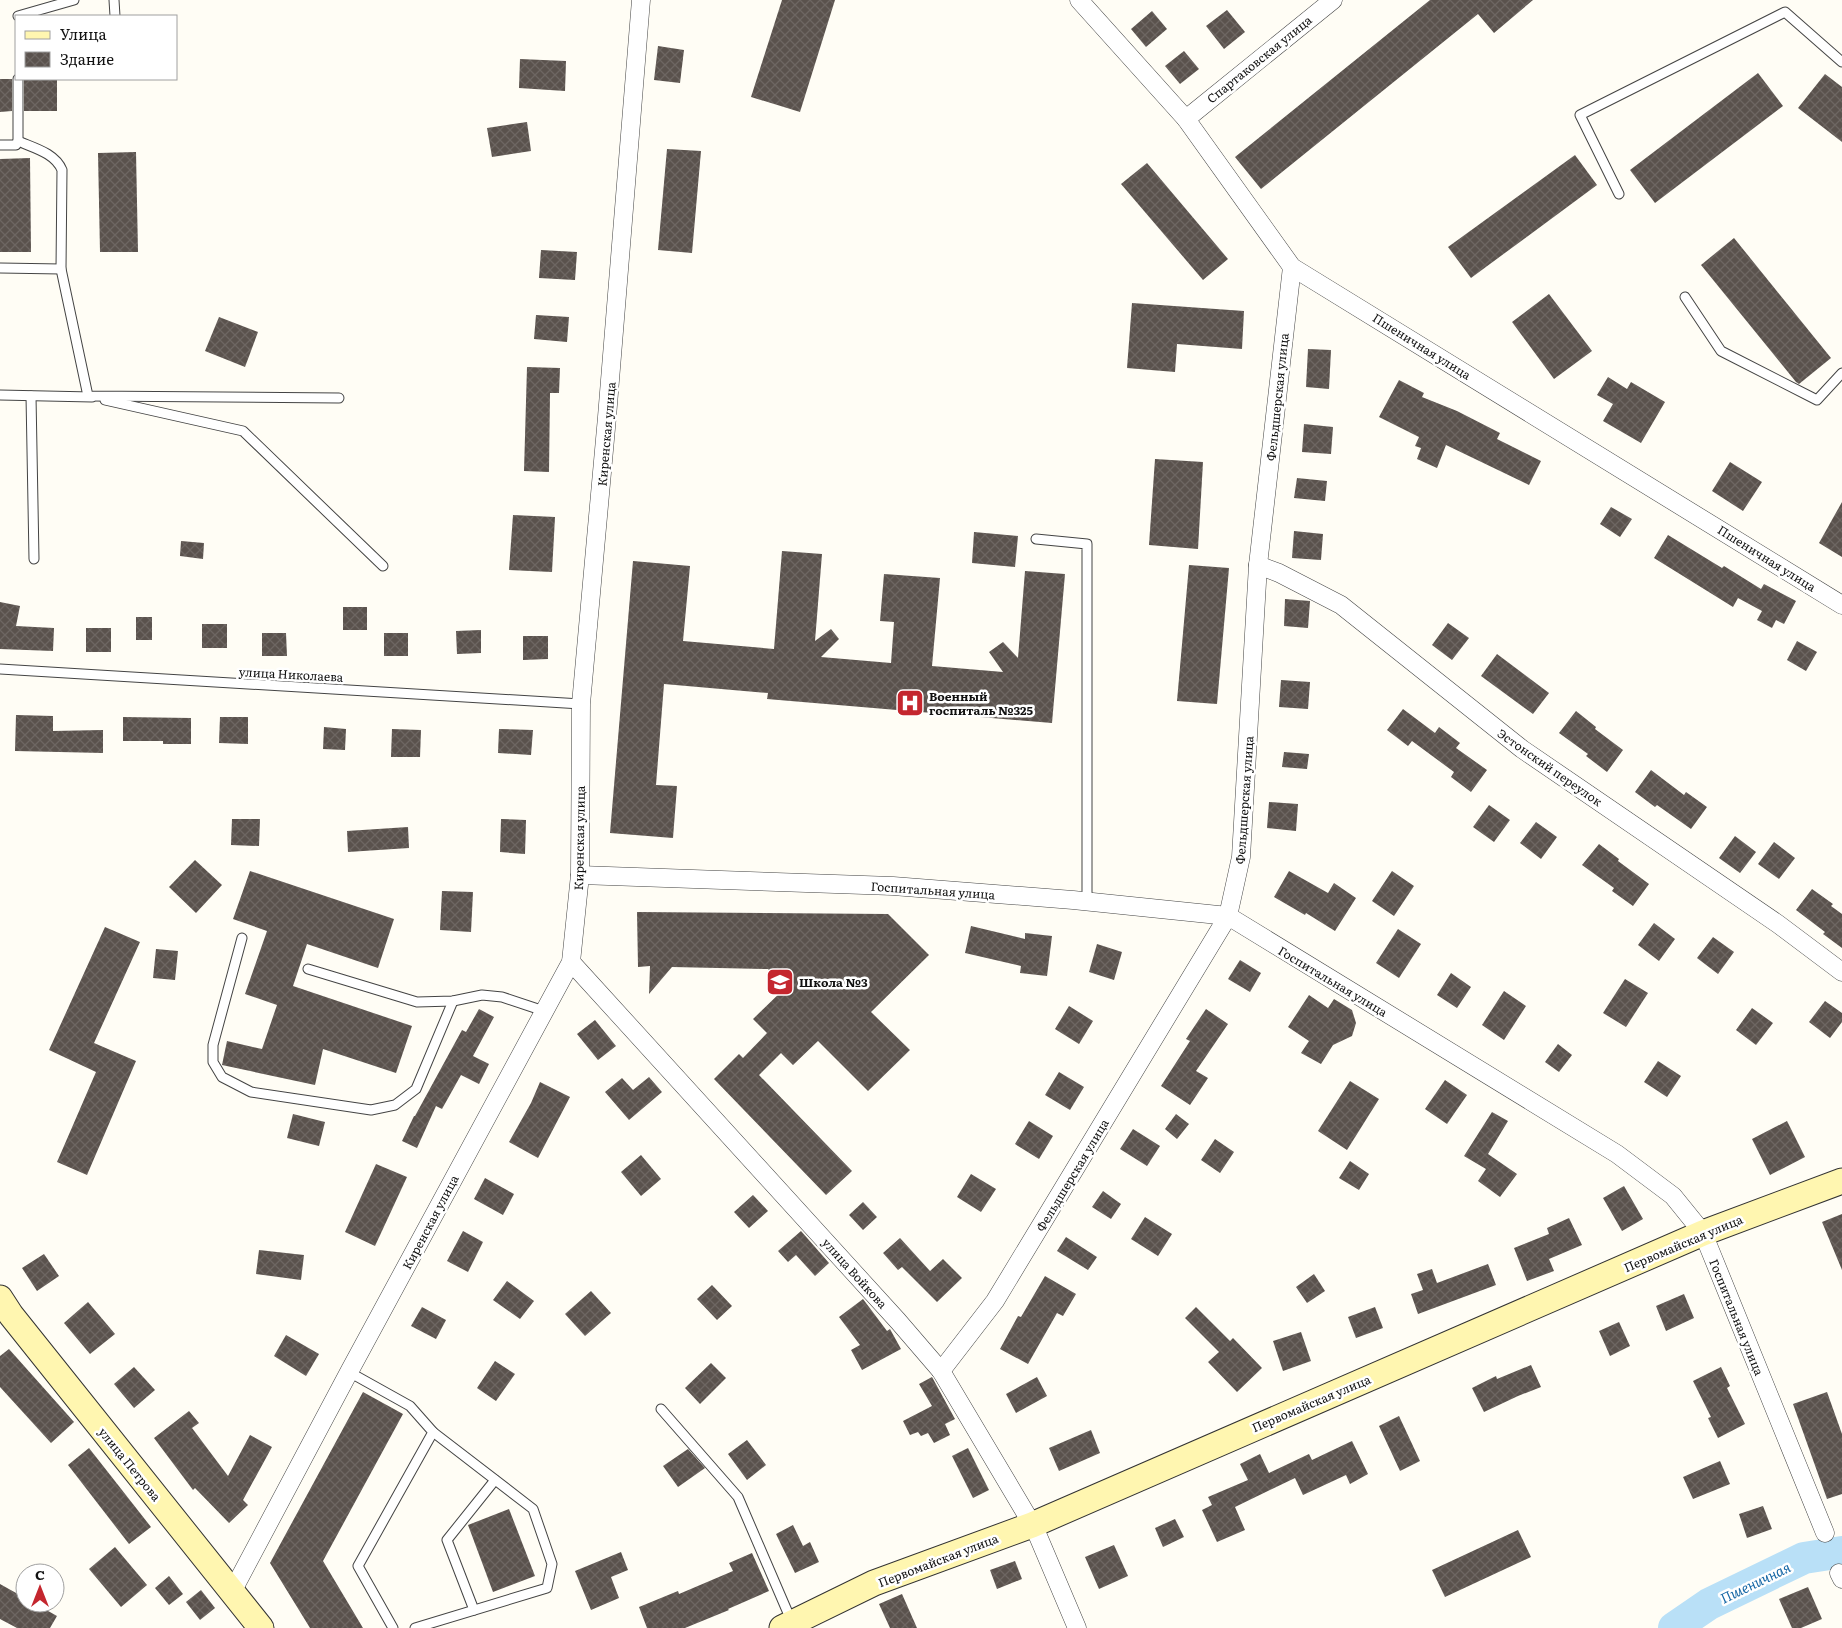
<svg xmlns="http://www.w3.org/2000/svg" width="1842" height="1628" font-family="Literata,serif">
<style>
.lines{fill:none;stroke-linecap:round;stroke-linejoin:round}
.river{stroke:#b9e0f7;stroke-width:32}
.building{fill:url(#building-cross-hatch)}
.lane-casing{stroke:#444;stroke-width:11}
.street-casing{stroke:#444;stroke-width:19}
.secondary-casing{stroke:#333;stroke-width:27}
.lane{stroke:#fff;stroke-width:9}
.street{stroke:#fff;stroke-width:18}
.secondary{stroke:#fff6b0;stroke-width:25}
.labels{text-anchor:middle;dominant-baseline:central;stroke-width:5;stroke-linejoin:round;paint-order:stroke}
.street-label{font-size:12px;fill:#111;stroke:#fff}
.poi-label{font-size:12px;font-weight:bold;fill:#111;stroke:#fff;text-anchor:start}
.water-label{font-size:14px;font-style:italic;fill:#1768a6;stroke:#fff}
</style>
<defs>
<pattern id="building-cross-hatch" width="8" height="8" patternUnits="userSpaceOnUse" patternTransform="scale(1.25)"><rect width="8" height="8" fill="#5a524d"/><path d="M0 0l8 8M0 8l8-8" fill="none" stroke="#6d6662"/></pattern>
</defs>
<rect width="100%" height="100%" fill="#fffdf5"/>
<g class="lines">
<!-- river -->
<path class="river" d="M1674 1628 1709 1604 1804 1558 1842 1552"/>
</g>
<!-- building -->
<g class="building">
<path d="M782 0H835L800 112 751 97Z"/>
<path d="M1430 0H1533L1494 33 1478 14 1261 189 1235 157Z"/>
<path d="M1227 10 1245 32 1224 49 1206 26Z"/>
<path d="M1152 11 1167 29 1146 47 1131 29Z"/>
<path d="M658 46 684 50 680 83 654 80Z"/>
<path d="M1184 51 1199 69 1180 84 1165 66Z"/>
<path d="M520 59 566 61 565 91 519 88Z"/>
<path d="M1758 73 1783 106 1655 203 1630 170Z"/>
<path d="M1825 74 1842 87V142L1798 108Z"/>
<path d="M0 79H12V111L0 112Z"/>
<rect x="24" y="79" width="33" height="32"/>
<path d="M527 122 531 151 492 157 487 128Z"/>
<path d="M667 149 701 151 692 253 658 250Z"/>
<path d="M136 152 138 252H100L98 153Z"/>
<path d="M1575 155 1597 185 1471 278 1448 247Z"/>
<path d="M30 158 31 252H0V159Z"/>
<path d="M1147 163 1228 259 1203 280 1121 184Z"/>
<path d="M1734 238 1831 358 1799 384 1796 382 1701 265Z"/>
<path d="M541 250 577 252 575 280 539 278Z"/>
<path d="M1549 294 1592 351 1554 379 1512 322Z"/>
<path d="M1132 303 1244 311 1242 349 1177 344 1175 372 1127 368Z"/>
<path d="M536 315 569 317 567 342 534 339Z"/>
<path d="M219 317 258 332 245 367 205 351Z"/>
<path d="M1308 349 1331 350 1329 389 1306 387Z"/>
<path d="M527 367 560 368 559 393H550L549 472 524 471Z"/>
<path d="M1608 377 1627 389 1631 382 1665 402 1641 443 1603 421 1613 404 1597 395Z"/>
<path d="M1399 380 1424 393 1422 397 1457 411 1500 433 1497 439 1541 461 1529 485 1446 445 1437 468 1417 459 1421 448 1415 446 1419 437 1379 417Z"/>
<path d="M1304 424 1333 427 1331 454 1302 452Z"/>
<path d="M1155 459 1203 462 1198 549 1149 545Z"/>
<path d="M1730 462 1762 482 1743 511 1712 491Z"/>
<path d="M1297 478 1327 481 1325 501 1294 498Z"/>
<path d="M1842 502V557L1819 543Z"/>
<path d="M1611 507 1632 519 1620 537 1600 524Z"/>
<path d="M513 515 555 517 552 572 509 570Z"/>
<path d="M1294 531 1323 534 1321 560 1292 558Z"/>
<path d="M974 532 1018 536 1015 567 972 563Z"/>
<path d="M1668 535 1722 568 1724 566 1761 589 1764 584 1796 601 1784 624 1776 620 1772 628 1757 620 1762 611 1738 598 1733 607 1654 558Z"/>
<path d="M181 541 204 543 203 559 180 556Z"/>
<path d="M782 551 822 554 815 641 831 629 839 639 821 657 891 663 894 622 880 621 884 574 940 578 932 666 1003 672 989 652 1003 642 1018 658 1025 571 1065 574 1052 723 767 699 768 693 664 684 656 785 677 786 673 838 610 833 633 561 690 566 683 641 774 649Z"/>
<path d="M1189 565 1229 568 1217 704 1177 701Z"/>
<path d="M1285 599 1310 601 1308 628 1284 626Z"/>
<path d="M0 602 20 606 16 626 54 628 53 651 0 649Z"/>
<rect x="343" y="607" width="24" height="23"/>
<rect x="136" y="617" width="16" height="23"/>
<path d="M1448 623 1469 638 1452 660 1432 645Z"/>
<rect x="202" y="624" width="25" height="24"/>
<rect x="86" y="628" width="25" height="24"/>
<path d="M481 630V653L457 654 456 631Z"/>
<path d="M262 633H286L287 656H262Z"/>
<rect x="384" y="633" width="24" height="23"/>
<path d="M523 636H548V659L523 660Z"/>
<path d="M1797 641 1817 652 1806 671 1787 660Z"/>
<path d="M1497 654 1549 693 1533 714 1481 676Z"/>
<path d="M1281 680 1310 682 1308 709 1279 707Z"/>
<path d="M1403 709 1435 733 1439 727 1460 743 1456 748 1487 770 1471 792 1451 777 1454 772 1412 741 1408 746 1387 730Z"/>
<path d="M1576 711 1596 727 1595 729 1623 750 1607 772 1586 756 1588 754 1559 733Z"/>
<path d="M16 715 53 716V731L103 730V753L15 751Z"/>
<path d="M123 717 191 718V744H163V741H123Z"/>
<path d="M220 717H248V744L219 743Z"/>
<path d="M324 727 346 729 345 750 323 749Z"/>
<path d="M392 729 421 730 420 757H391Z"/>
<path d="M499 729 533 730 531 755 498 753Z"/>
<path d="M1284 752 1309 754 1307 769 1282 767Z"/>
<path d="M1651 770 1684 795 1686 792 1707 807 1691 829 1657 805 1655 807 1635 792Z"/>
<path d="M1269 802 1298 804 1296 831 1267 828Z"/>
<path d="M1489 805 1510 820 1494 842 1473 827Z"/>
<path d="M232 819H260L259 846 231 845Z"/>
<path d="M501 819 526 820 525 854 500 852Z"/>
<path d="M1536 822 1557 837 1541 859 1520 843Z"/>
<path d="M408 827 409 848 348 852 347 831Z"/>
<path d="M1735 836 1756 852 1740 873 1719 858Z"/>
<path d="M1774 842 1795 858 1779 879 1758 864Z"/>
<path d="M1599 844 1619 859 1618 861 1649 884 1633 906 1612 891 1614 888 1582 865Z"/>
<path d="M195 860 222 885 196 913 169 887Z"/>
<path d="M250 871 394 919 378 968 307 944 293 986 412 1026 396 1073 323 1049 315 1085 222 1065 227 1041 262 1049 277 1005 245 994 267 931 233 919Z"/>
<path d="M1289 871 1328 893 1334 883 1356 898 1335 931 1306 913 1305 915 1274 897Z"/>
<path d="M1392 871 1414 886 1394 916 1372 901Z"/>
<path d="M1812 889 1833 904 1831 906 1842 914V948L1823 934 1825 932 1796 910Z"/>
<path d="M442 891 473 892 471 932 440 930Z"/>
<path d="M637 912 888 914 929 955 871 1012 910 1050 868 1091 818 1041 793 1065 781 1053 759 1075 852 1171 826 1195 714 1079 739 1054 743 1058 767 1033 753 1019 786 987 768 969 672 967 649 994 650 966 638 967Z"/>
<path d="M1654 923 1675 939 1659 961 1638 945Z"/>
<path d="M971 926 1025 939V933L1052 936 1047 976 1020 973 1021 966 965 953Z"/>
<path d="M105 927 140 942 94 1043 136 1061 87 1175 57 1162 96 1072 49 1050Z"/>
<path d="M1398 929 1421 944 1399 978 1376 963Z"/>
<path d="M1713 937 1734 952 1718 974 1697 958Z"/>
<path d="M1097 944 1122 952 1114 980 1089 972Z"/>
<path d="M156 949 178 951 175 980 153 978Z"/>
<path d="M1240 960 1261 973 1250 992 1228 979Z"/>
<path d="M1451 973 1471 987 1457 1008 1437 995Z"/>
<path d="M1625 979 1648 993 1626 1027 1603 1013Z"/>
<path d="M1504 991 1526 1006 1504 1040 1482 1025Z"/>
<path d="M1309 995 1328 1008 1334 999 1352 1010 1356 1023 1352 1036 1333 1045 1321 1064 1301 1053 1309 1041 1288 1027Z"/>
<path d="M1825 1001 1842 1013V1022L1830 1038 1809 1022Z"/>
<path d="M1069 1006 1093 1021 1079 1044 1055 1029Z"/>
<path d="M1752 1008 1773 1023 1756 1045 1736 1030Z"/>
<path d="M479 1009 494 1017 473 1056 489 1064 479 1084 461 1075 442 1109 436 1106 417 1148 402 1141 414 1116H415L462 1030 466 1032Z"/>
<path d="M1206 1009 1228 1024 1196 1071 1208 1078 1190 1105 1161 1086 1190 1041 1186 1039Z"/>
<path d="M595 1020 616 1046 598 1060 577 1034Z"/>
<path d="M1558 1044 1572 1055 1559 1072 1545 1062Z"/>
<path d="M1658 1061 1681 1076 1667 1097 1644 1082Z"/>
<path d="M1059 1072 1084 1087 1070 1110 1045 1095Z"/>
<path d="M649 1077 662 1092 629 1120 605 1092 622 1078 633 1090Z"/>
<path d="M1445 1080 1467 1095 1447 1124 1425 1109Z"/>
<path d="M1350 1081 1379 1099 1347 1150 1318 1131Z"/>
<path d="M540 1082 570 1097 538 1158 509 1142 531 1103Z"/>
<path d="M1492 1112 1508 1121 1488 1154 1517 1174 1500 1197 1478 1181 1486 1169 1464 1156Z"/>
<path d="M293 1114 325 1122 319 1146 287 1138Z"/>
<path d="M1176 1114 1189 1124 1177 1139 1165 1129Z"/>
<path d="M1029 1121 1053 1136 1039 1159 1015 1144Z"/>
<path d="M1787 1121 1805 1157 1770 1175 1752 1139Z"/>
<path d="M1133 1129 1160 1146 1147 1166 1120 1149Z"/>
<path d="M1215 1139 1234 1152 1220 1173 1201 1160Z"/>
<path d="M641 1155 661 1179 641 1196 621 1172Z"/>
<path d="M1350 1161 1369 1174 1359 1190 1339 1178Z"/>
<path d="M376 1164 407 1177 375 1246 345 1232Z"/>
<path d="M971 1174 996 1189 981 1212 957 1197Z"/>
<path d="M485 1178 514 1194 503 1215 474 1199Z"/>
<path d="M1624 1186 1643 1219 1622 1231 1603 1198Z"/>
<path d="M1103 1191 1121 1204 1111 1219 1092 1207Z"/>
<path d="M753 1195 768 1211 749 1228 734 1212Z"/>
<path d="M863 1202 877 1217 863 1230 849 1215Z"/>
<path d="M1842 1214V1270L1822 1222Z"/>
<path d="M1145 1217 1172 1234 1158 1256 1131 1239Z"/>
<path d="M1569 1218 1582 1245 1549 1259 1554 1271 1527 1281 1514 1248 1549 1234 1547 1228Z"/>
<path d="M463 1231 483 1242 468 1272 447 1261Z"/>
<path d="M801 1231 829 1263 815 1276 796 1255 788 1262 778 1251Z"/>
<path d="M1066 1237 1097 1257 1088 1270 1057 1251Z"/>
<path d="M900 1238 930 1271 943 1259 962 1278 937 1302 902 1267 898 1270 883 1253Z"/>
<path d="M259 1250 304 1255 301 1280 256 1274Z"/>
<path d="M44 1254 59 1276 37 1291 22 1268Z"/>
<path d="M1488 1264 1496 1285 1418 1314 1411 1294 1423 1290 1417 1274 1432 1269 1437 1283Z"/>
<path d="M1314 1274 1325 1291 1307 1303 1296 1287Z"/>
<path d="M1045 1276 1076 1294 1063 1316 1057 1313 1028 1364 1000 1349 1018 1316 1021 1317Z"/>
<path d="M507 1281 534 1301 520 1319 493 1300Z"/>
<path d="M712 1285 732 1306 717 1320 697 1299Z"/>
<path d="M591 1291 611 1313 585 1336 565 1314Z"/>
<path d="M1684 1294 1694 1318 1666 1331 1656 1306Z"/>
<path d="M863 1299 887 1331 890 1329 901 1349 862 1370 851 1350 860 1345 839 1317Z"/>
<path d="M88 1302 115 1334 90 1354 64 1323Z"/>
<path d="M422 1307 446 1320 436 1339 411 1326Z"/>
<path d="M1196 1307 1230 1341 1233 1338 1262 1368 1237 1392 1208 1362 1219 1352 1185 1318Z"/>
<path d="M1375 1307 1383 1328 1356 1338 1348 1317Z"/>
<path d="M1619 1322 1630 1346 1610 1356 1599 1331Z"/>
<path d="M1301 1332 1311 1361 1283 1371 1273 1341Z"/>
<path d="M286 1335 319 1354 306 1376 274 1356Z"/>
<path d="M9 1349 74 1422 51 1443 0 1387V1356Z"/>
<path d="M495 1361 515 1374 496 1401 477 1388Z"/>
<path d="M711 1363 726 1378 700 1404 685 1388Z"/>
<path d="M1531 1365 1541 1387 1518 1396 1484 1412 1472 1388 1496 1376 1497 1379Z"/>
<path d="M134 1367 155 1390 134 1408 114 1384Z"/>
<path d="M1721 1367 1730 1386 1727 1388 1745 1424 1718 1438 1708 1418 1711 1417 1693 1381Z"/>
<path d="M932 1377 955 1419 945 1424 950 1435 934 1443 928 1433 921 1436 918 1432 910 1435 903 1421 932 1406 919 1384Z"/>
<path d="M1037 1377 1047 1396 1016 1413 1006 1394Z"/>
<path d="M363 1392 403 1414 323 1561 363 1628H310L270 1563Z"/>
<path d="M1827 1392 1842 1434V1494L1827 1499 1793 1404Z"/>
<path d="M189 1411 199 1423 192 1428 228 1476 250 1435 272 1447 243 1500 248 1505 229 1523 195 1488 193 1490 154 1438Z"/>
<path d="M1399 1416 1420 1461 1400 1471 1379 1426Z"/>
<path d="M1091 1430 1100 1453 1059 1471 1049 1448Z"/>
<path d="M747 1440 766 1465 747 1480 728 1454Z"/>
<path d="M1352 1441 1368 1474 1350 1484 1346 1475 1303 1495 1295 1478 1235 1507 1245 1530 1217 1542 1202 1510 1212 1505 1208 1497 1248 1480 1240 1464 1260 1454 1269 1473 1309 1454 1312 1460Z"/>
<path d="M89 1448 151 1527 129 1544 68 1465Z"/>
<path d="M968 1448 989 1490 973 1498 952 1456Z"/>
<path d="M688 1449 705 1468 678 1487 663 1466Z"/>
<path d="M1720 1461 1730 1484 1693 1499 1683 1477Z"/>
<path d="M1763 1506 1772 1529 1747 1538 1739 1514Z"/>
<path d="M509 1509 535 1576 493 1592 468 1525Z"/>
<path d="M1175 1519 1184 1537 1163 1547 1155 1528Z"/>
<path d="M793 1525 803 1546 810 1542 819 1562 795 1573 776 1534Z"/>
<path d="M1518 1530 1531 1557 1445 1597 1432 1570Z"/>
<path d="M1114 1545 1128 1576 1099 1589 1085 1557Z"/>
<path d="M115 1547 147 1585 121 1607 89 1569Z"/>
<path d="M621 1552 628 1570 611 1577 619 1598 591 1610 575 1571Z"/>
<path d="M752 1553 769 1591 728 1609 729 1610 685 1628H647L639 1607 678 1591 679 1594 733 1571 729 1563Z"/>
<path d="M1015 1561 1022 1579 997 1589 990 1570Z"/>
<path d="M169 1576 183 1594 169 1605 155 1588Z"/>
<path d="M0 1584 25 1598V1603H34L57 1616 50 1628H17L0 1619Z"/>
<path d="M1808 1587 1822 1619 1801 1628H1792L1779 1599Z"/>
<path d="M201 1590 215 1608 200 1620 186 1602Z"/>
<path d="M902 1594 917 1628H890L879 1604Z"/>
</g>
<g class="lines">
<!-- lane casing -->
<g class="lane-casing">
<g id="lane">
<path d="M114 0 115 16"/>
<path d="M18 16 74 0"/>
<path d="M18 141C34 148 55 153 62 170L61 269 88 396 339 398"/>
<path d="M0 145H16L18 141V79"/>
<path d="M1619 194 1580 115 1785 12 1842 62"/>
<path d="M0 268 61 269"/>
<path d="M1685 297 1721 351 1817 400 1842 373"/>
<path d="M0 395 92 397"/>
<path d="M31 396 34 559"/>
<path d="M105 400 243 431 383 566"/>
<path d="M1036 539 1087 544V902"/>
<path d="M0 669 581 704"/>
<path d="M242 938 213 1045V1062L222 1077 251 1092 371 1110 395 1105 416 1089 453 1001"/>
<path d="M308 969 417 1002 453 1001 482 995 502 997 544 1011"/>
<path d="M349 1372 410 1406 433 1432 358 1566 393 1628"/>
<path d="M661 1409 738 1497 791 1620"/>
<path d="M474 1610 447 1540 495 1480"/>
<path d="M415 1628 547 1588 552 1564 533 1509 433 1432"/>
</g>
</g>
<!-- street casing -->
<g class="street-casing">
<g id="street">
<path d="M1079 0 1186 119 1292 267 1842 605"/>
<path d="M1186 119 1333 0"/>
<path d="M1258 565 1279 573 1341 605 1522 749 1778 924 1842 972"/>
<path d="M580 875 893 886 1073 900 1228 916 1617 1154 1673 1196 1703 1233 1825 1533"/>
<path d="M571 962 898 1321 941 1371 1035 1529 1077 1628"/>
<path d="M941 1371 995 1301 1228 916 1241 857 1258 565 1292 267"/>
<path d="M1839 1573 1842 1579"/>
<path d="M232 1592 349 1372 571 962 580 875 581 704 607 417 641 0"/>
</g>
</g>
<!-- secondary casing -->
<g class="secondary-casing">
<g id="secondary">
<path d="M0 1298 11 1315 261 1628"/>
<path d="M782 1628 874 1583 1032 1525 1703 1233 1842 1181"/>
</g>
</g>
<!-- lane -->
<use href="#lane" class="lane"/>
<!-- street -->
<use href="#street" class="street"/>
<!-- secondary -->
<use href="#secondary" class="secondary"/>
</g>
<!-- icons -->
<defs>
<g id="hospital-square" transform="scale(1.4375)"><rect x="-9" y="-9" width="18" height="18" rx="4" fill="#c4262e" stroke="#fff"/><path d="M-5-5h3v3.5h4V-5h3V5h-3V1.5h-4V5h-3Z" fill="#fff"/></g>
<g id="school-square" transform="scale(1.4375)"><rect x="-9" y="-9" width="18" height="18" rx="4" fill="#c4262e" stroke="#fff"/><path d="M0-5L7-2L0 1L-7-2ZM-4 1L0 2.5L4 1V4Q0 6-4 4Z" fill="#fff"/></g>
</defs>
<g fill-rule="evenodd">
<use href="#hospital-square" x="910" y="703"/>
<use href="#school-square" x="780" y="982"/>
</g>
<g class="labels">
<!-- street labels -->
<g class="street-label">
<text transform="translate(1259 59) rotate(-39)">Спартаковская улица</text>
<text transform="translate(1422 346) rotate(32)">Пшеничная улица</text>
<text transform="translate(1277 397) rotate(-84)">Фельдшерская улица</text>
<text transform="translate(606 434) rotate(-85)">Киренская улица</text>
<text transform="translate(1767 558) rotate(32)">Пшеничная улица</text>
<text transform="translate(291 674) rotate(3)">улица Николаева</text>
<text transform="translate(1550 767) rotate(35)">Эстонский переулок</text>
<text transform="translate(1244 800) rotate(-86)">Фельдшерская улица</text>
<text transform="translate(579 838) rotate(-89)">Киренская улица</text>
<text transform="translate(933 890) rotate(4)">Госпитальная улица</text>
<text transform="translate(1333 981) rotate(31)">Госпитальная улица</text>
<text transform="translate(1072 1175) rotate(-59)">Фельдшерская улица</text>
<text transform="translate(430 1222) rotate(-62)">Киренская улица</text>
<text transform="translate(1683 1243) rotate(-23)">Первомайская улица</text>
<text transform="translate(855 1273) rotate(48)">улица Войкова</text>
<text transform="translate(1737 1317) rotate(68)">Госпитальная улица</text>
<text transform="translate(1311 1403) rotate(-23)">Первомайская улица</text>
<text transform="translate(130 1464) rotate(51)">улица Петрова</text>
<text transform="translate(938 1560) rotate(-21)">Первомайская улица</text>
</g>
<!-- poi labels -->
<g class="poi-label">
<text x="929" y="696">Военный<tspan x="929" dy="14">госпиталь №325</tspan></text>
<text x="799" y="982">Школа №3</text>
</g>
<!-- water labels -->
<g class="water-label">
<text transform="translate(1755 1582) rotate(-26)">Пшеничная</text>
</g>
</g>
<!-- legend -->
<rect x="15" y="15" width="162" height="65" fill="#ffffff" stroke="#a0a0a0"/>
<rect x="25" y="31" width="25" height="8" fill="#fff6b0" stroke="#a0a0a0"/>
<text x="60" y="40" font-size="15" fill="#111111">Улица</text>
<rect x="25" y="52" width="25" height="15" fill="url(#building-cross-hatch)" stroke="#a0a0a0"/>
<text x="60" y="65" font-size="15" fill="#111111">Здание</text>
<!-- north arrow -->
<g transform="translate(40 1588)"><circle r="24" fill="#ffffff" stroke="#a0a0a0"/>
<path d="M0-4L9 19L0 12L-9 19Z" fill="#c4262e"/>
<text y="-8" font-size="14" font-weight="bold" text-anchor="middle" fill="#111111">С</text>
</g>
</svg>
